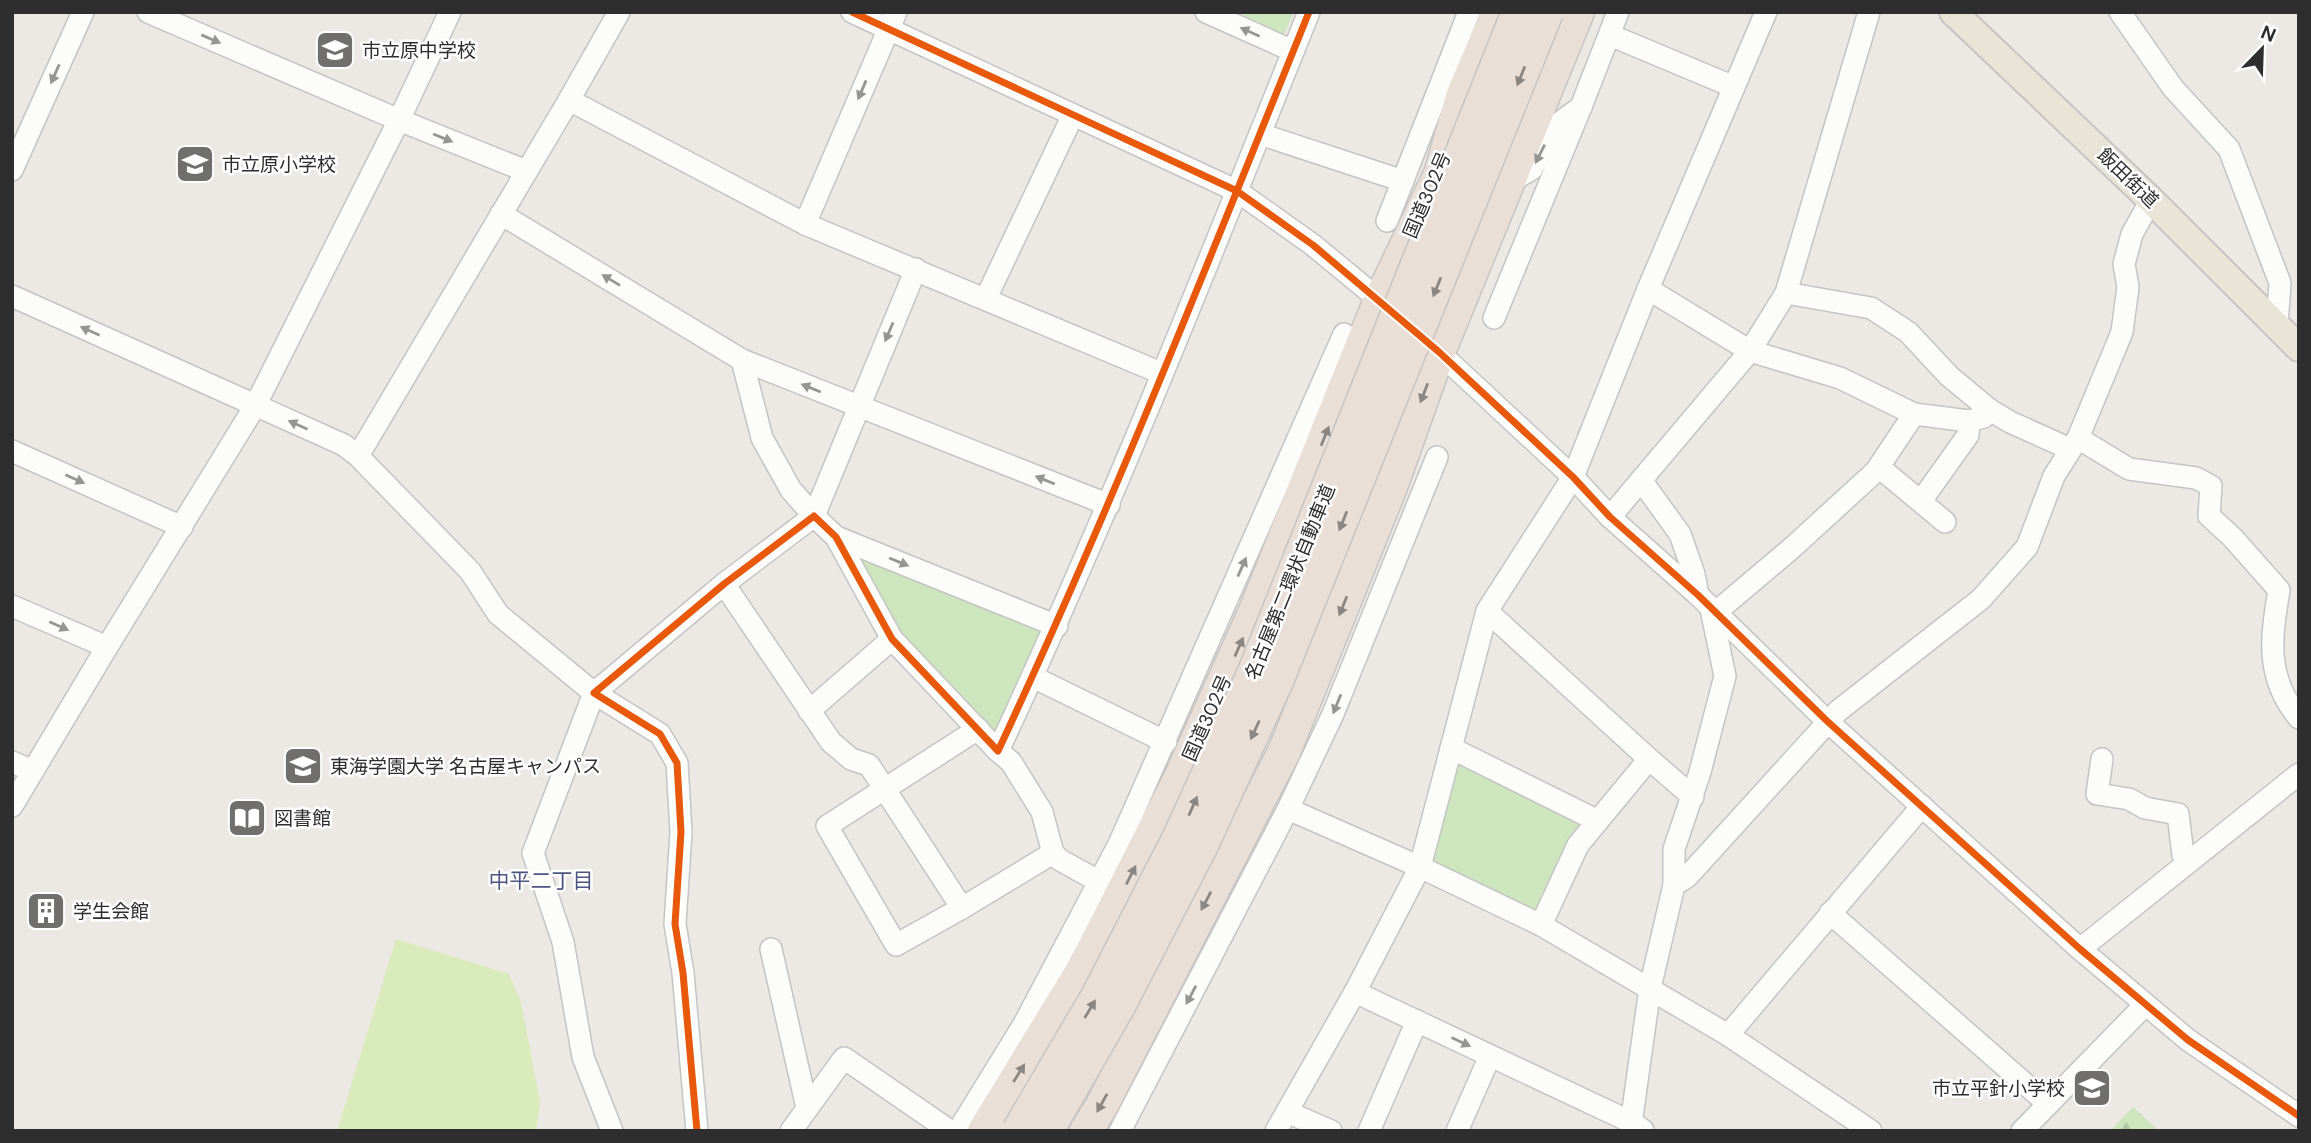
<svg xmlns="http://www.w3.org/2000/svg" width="2311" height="1143" font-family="'DM Sans','Noto Sans JP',sans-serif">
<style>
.grass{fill:#cee6be}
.forest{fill:url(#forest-firs)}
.pitch{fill:#d9eabb}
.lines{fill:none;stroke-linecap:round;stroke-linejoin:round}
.minor-casing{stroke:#c5c4c5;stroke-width:24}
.major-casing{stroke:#c6c5c4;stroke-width:30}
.highway-casing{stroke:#c6c5c4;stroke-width:35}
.minor{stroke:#fcfcfb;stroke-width:21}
.major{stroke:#e8e4d6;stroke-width:26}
.highway{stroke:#eadfd6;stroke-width:32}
.highway-bridge-casing{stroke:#c6c5c4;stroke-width:35;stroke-linecap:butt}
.highway-bridge{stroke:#eadfd6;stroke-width:32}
.cycleway-casing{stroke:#fff;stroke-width:11}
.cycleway{stroke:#e8590c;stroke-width:7}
.oneway{fill:#959594}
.oneway2{fill:#8c8682}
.labels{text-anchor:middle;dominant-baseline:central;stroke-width:5;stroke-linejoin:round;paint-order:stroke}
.poi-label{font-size:19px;fill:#2e2e2e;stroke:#fff;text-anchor:start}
.street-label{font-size:19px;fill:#2e2e2e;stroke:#fff}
.neighbourhood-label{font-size:21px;fill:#4d5680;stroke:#fff}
</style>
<defs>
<pattern id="forest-firs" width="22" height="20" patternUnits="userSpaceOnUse" patternTransform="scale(1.75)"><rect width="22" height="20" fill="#cee6be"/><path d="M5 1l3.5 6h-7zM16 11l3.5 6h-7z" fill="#b1c6a4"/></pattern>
</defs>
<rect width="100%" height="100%" fill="#ece8e4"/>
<!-- grass -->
<g class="grass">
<path d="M1237 12H1294L1284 35Z"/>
<path d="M860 557 1044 630 996 736 899 634Z"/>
<path d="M1458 761 1584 823 1537 914 1430 863Z"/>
</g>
<!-- forest -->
<path class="forest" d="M2133 1107 2156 1128V1131H2110Z"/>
<!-- pitch -->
<path class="pitch" d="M396 939 509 974 521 1002 540 1102 536 1131H337Z"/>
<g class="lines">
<!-- minor casing -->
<g class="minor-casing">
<g id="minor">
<path d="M148 12 399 120 526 171"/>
<path d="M619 12 569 100 805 224 1161 373"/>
<path d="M852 12 1237 191 1313 245 1388 307"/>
<path d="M1206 12 1293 51"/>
<path d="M2120 12 2173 88 2229 149 2280 283 2277 325"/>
<path d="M1610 35 1734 87"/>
<path d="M1260 134 1403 181"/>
<path d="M12 170 83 12"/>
<path d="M1508 183 1532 169 1554 127 1581 107 1618 12"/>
<path d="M501 214 742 360 1109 505"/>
<path d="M1387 221 1469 12"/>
<path d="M805 224 896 12"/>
<path d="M1648 289 1750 351 1840 378 1914 414 1969 421 1984 417 1990 410"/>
<path d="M1786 293 1871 308 1908 332 1949 376 1990 410 2010 422 2070 449"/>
<path d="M12 296 344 445 358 456 470 571 498 614 594 693 533 853 563 942 583 1057 612 1131"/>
<path d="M986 298 1073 115"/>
<path d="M1494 318 1581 107"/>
<path d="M1430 344 1573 477 1610 517 1698 595 1827 721 2080 949 2188 1040 2299 1116"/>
<path d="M742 360 762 438 791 490 814 516 916 269"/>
<path d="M2078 438 2129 469 2196 478 2211 486 2209 516 2232 537 2279 590C2271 638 2265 677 2299 718"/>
<path d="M12 451 182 527"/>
<path d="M358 456 569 100"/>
<path d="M1879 467 1945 522"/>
<path d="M1641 480 1680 534 1694 574 1698 595"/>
<path d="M1921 501 1968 435 1969 421"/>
<path d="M1610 517 1750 351 1786 293 1869 12"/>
<path d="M836 537 1057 626"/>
<path d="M724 584 831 742 851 759 869 765 962 908 1053 853 1060 860 1100 882"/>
<path d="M12 606 107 647"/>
<path d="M1487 611 1649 759 1578 845 1541 925"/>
<path d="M1715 613 1793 547 1876 471 1914 414"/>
<path d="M1033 677 1166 742"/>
<path d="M809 711 892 639"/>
<path d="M1451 748 1598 821"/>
<path d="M998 751 1011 762 1042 812 1053 853"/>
<path d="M1649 759 1693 797"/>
<path d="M2102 759 2097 794 2129 799 2145 808 2178 814 2183 855 2187 863"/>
<path d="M12 762 33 771"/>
<path d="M12 806 107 647 255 406 399 120 450 12"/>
<path d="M1288 809 1420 867 1541 925 1728 1035 1871 1131"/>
<path d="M1674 885V849L1700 772 1725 676 1711 609"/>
<path d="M962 908 896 945 827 826 978 729"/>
<path d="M1830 913 2047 1103"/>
<path d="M771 949 807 1108"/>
<path d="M2080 949 2299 774"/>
<path d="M1355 992 1633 1123 1643 1130"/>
<path d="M1728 1035 1922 806"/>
<path d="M1287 1112 1331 1131"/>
<path d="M697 1131 683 973 675 924 681 832 677 763 660 734 594 693 724 584 814 516 836 537 892 639 998 751C1111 509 1209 260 1309 12"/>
<path d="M791 1131 844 1058 950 1131"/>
<path d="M958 1131 1024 1024 1119 844 1344 334"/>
<path d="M1120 1131 1288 809 1333 714 1437 457"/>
<path d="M1276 1131 1355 992 1420 867 1487 611 1573 477 1648 289 1766 12"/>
<path d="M1369 1131 1417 1021"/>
<path d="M1457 1131 1490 1056"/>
<path d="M1630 1131 1650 988 1674 885 1687 877 1838 711 1981 599 2027 547 2054 476 2078 438 2122 332 2128 287 2124 264 2132 234 2151 200"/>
<path d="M2022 1131 2145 1005"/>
</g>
</g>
<!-- major casing -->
<g class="major-casing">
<path id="major" d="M1953 12 2151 200 2299 348"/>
</g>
<!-- highway casing -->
<g class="highway-casing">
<g id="highway">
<path d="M984 1131 1086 964 1179 780 1255 611 1380 300 1440 174 1463 94 1498 12"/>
<path d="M1086 1131 1101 1107 1284 752 1391 487 1439 352 1578 12"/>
</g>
</g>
<!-- minor -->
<use href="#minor" class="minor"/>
<!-- major -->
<use href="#major" class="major"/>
<!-- highway -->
<use href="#highway" class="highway"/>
<!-- highway-bridge casing -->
<g class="highway-bridge-casing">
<g id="highway-bridge">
<path d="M1018 1131 1098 995 1180 835 1254 672 1518 12"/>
<path d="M1047 1131 1119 1006 1202 845 1277 681 1547 12"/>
</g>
</g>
<!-- highway-bridge -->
<use href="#highway-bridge" class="highway-bridge"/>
<!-- cycleway casing -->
<g class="cycleway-casing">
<g id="cycleway">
<path d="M852 12 1237 191 1313 245 1439 352 1573 477 1610 517 1698 595 1827 721 2080 949 2188 1040 2299 1116"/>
<path d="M697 1131 683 973 675 924 681 832 677 763 660 734 594 693 724 584 814 516 836 537 892 639 998 751C1111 509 1209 260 1309 12"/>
</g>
</g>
<!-- cycleway -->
<use href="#cycleway" class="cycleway"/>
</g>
<!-- one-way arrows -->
<defs><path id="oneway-solid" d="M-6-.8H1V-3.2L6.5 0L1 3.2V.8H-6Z" transform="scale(1.75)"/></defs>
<g class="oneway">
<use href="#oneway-solid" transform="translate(1250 32) rotate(-156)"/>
<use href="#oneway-solid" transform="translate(211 39) rotate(23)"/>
<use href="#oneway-solid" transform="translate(55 74) rotate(114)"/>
<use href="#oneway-solid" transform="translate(862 90) rotate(113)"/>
<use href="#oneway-solid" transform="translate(443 138) rotate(22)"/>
<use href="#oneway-solid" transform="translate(1540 154) rotate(117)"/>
<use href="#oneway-solid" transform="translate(611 280) rotate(-149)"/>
<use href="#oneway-solid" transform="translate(90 331) rotate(-156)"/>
<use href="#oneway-solid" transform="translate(889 332) rotate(113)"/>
<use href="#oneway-solid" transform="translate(811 388) rotate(-158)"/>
<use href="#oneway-solid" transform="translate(298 425) rotate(-156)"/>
<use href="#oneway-solid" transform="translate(75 479) rotate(24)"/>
<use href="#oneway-solid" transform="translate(1045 480) rotate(-158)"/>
<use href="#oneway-solid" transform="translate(899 562) rotate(22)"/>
<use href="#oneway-solid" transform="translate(1242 567) rotate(-66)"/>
<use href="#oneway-solid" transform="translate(59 626) rotate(24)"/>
<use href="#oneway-solid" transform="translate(1337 704) rotate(112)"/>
<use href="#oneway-solid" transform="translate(1191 995) rotate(118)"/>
<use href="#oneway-solid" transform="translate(1461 1042) rotate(25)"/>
</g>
<g class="oneway2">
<use href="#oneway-solid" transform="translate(1521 76) rotate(112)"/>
<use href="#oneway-solid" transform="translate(1437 287) rotate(112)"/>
<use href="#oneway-solid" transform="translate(1424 393) rotate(111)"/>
<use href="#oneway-solid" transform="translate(1325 436) rotate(-68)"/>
<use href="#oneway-solid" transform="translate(1343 521) rotate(112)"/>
<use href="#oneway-solid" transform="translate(1343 606) rotate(112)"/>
<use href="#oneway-solid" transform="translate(1239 647) rotate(-66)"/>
<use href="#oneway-solid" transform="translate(1255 730) rotate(115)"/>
<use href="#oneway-solid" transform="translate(1193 806) rotate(-66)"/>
<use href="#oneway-solid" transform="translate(1131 875) rotate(-63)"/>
<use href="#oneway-solid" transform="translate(1206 901) rotate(118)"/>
<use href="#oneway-solid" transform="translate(1090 1009) rotate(-59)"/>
<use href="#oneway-solid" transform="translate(1019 1073) rotate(-58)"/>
<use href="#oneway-solid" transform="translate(1102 1103) rotate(119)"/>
</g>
<!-- icons -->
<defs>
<g id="school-square" transform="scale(2.0125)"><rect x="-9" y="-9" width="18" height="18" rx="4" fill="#706f6e" stroke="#fff"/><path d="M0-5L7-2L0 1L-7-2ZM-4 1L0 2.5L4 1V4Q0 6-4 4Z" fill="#fff"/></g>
<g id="university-square" transform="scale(2.0125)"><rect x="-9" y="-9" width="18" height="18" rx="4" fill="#706f6e" stroke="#fff"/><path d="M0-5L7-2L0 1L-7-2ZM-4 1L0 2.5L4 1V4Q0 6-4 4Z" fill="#fff"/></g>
<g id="library-square" transform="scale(2.0125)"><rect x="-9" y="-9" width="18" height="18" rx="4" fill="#706f6e" stroke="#fff"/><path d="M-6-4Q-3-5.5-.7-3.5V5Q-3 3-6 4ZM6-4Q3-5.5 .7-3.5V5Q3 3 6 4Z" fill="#fff"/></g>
<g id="building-square" transform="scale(2.0125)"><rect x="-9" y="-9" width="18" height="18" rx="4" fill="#706f6e" stroke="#fff"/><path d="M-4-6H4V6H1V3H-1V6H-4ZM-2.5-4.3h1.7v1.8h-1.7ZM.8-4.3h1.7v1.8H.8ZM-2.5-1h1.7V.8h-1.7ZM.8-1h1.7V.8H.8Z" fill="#fff"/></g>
</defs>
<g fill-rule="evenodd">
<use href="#school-square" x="335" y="50"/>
<use href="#school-square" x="195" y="164"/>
<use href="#university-square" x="303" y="766"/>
<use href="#library-square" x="247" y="818"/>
<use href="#building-square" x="46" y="911"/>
<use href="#school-square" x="2092" y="1088"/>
</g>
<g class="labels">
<!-- poi labels -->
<g class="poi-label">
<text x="362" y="50">市立原中学校</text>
<text x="222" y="164">市立原小学校</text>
<text x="330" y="766">東海学園大学 名古屋キャンパス</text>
<text x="274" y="818">図書館</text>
<text x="73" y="911">学生会館</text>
<text x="2065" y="1088" text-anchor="end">市立平針小学校</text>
</g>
<!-- street labels -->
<g class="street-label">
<text transform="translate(2128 178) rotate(44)">飯田街道</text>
<text transform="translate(1427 195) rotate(-67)">国道302号</text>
<text transform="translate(1290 582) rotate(-68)">名古屋第二環状自動車道</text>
<text transform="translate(1207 718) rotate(-66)">国道302号</text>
</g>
<!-- neighbourhood labels -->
<g class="neighbourhood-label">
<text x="541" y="881">中平二丁目</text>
</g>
</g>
<!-- border -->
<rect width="2311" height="1143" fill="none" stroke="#2e2e2e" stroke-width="28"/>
<!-- north arrow -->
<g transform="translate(2262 49) rotate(23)" stroke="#ffffff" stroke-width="5" paint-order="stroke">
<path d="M0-5L12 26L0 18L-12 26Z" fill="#2e2e2e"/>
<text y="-10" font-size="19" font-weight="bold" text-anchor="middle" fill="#2e2e2e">N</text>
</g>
</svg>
